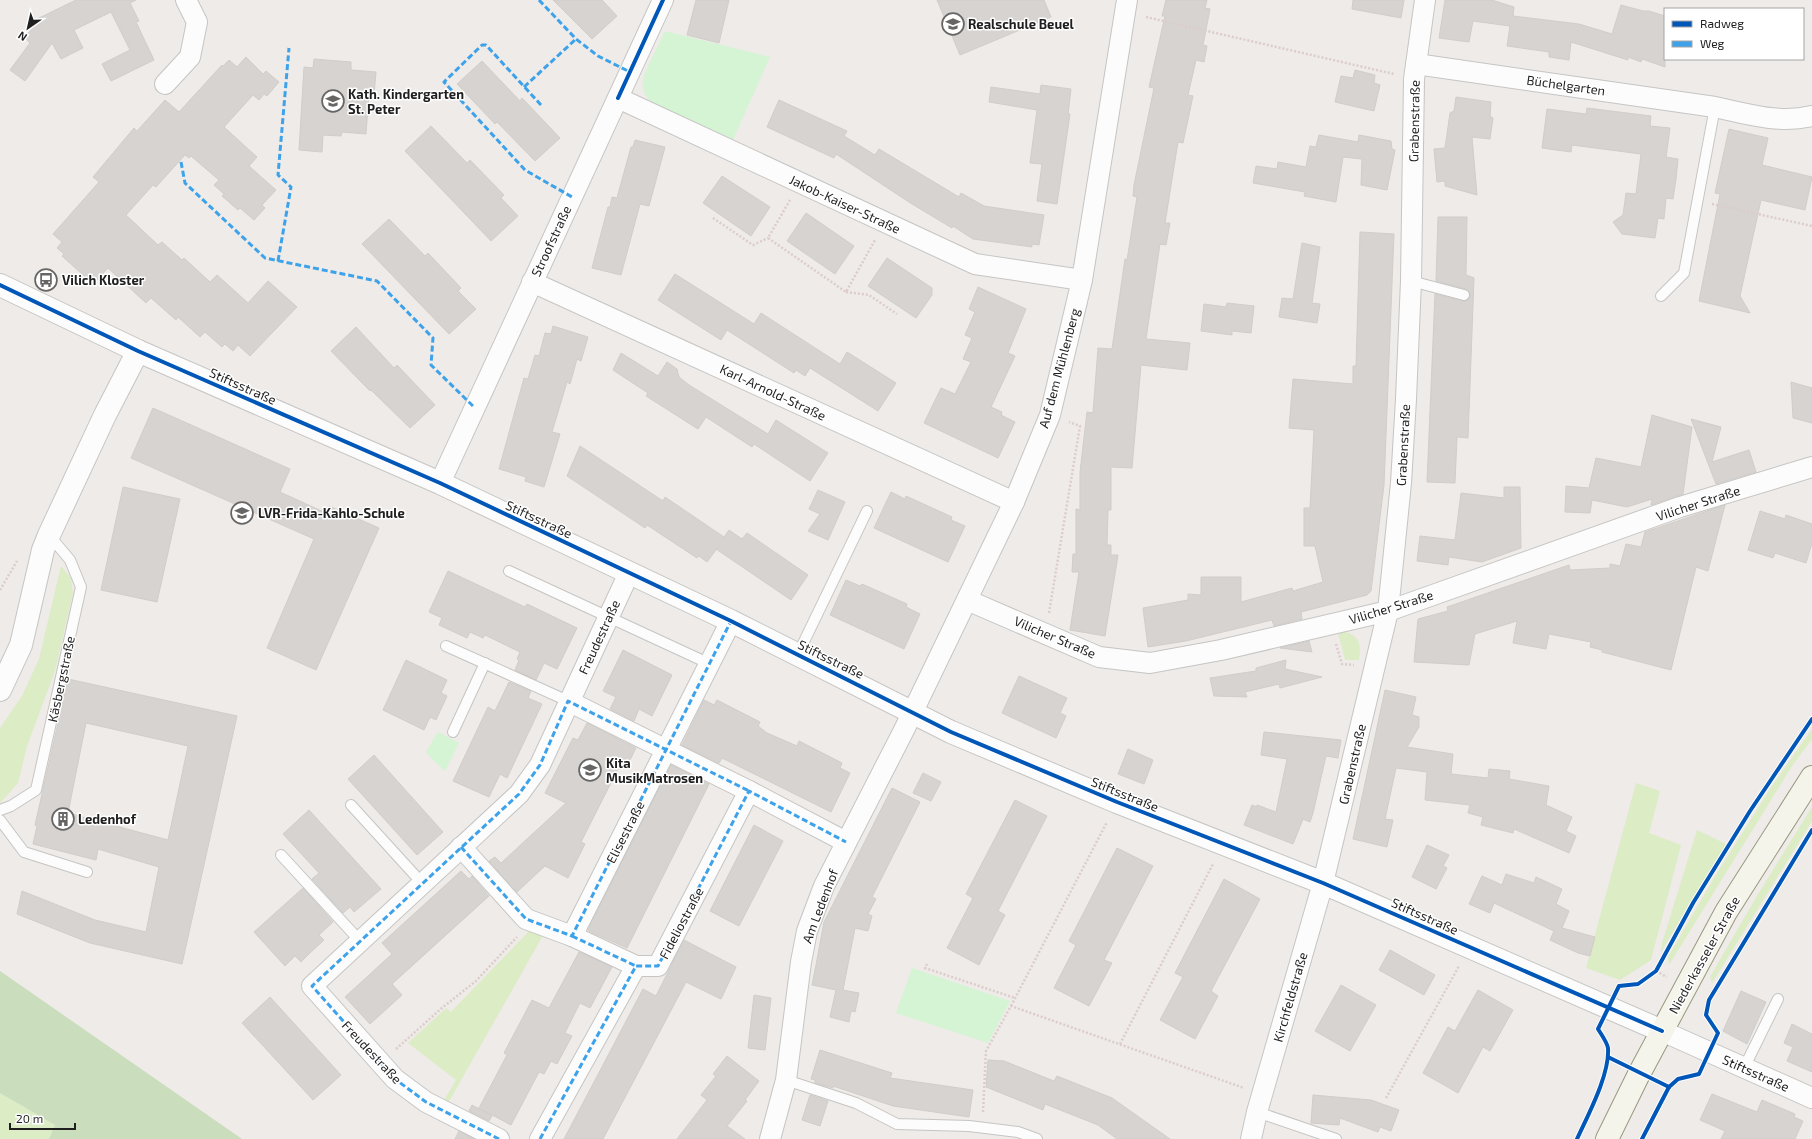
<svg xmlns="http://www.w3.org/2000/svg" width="1812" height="1139" font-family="'Exo 2',sans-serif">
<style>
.grass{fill:#dcecc5}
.forest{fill:#caddbc}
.park{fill:#d5f4d4}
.building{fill:#d6d3d1;stroke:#d1cdc9;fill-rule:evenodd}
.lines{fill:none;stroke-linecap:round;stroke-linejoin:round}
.service-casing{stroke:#c6c5c4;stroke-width:12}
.minor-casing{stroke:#c6c5c4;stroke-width:22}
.tertiary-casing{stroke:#c6c5c4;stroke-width:24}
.secondary-casing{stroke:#98987f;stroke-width:24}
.path{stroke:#dcccca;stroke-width:2.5;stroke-dasharray:2 2;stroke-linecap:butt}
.service{stroke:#fcfcfc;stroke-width:10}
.minor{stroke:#fcfcfc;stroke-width:20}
.tertiary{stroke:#fcfcfc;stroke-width:22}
.secondary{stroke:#f4f4eb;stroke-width:22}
.quiet{stroke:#3da2ea;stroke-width:3;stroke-dasharray:6 3;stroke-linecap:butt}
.cycleway-casing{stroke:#fff;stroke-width:6}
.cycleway{stroke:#0057b8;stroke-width:4}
.labels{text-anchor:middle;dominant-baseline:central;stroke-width:3;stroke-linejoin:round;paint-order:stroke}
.poi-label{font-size:13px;font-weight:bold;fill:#1f1f1f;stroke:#fff;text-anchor:start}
.street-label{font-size:13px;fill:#1f1f1f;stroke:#fff}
</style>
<rect width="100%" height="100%" fill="#eeebe8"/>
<!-- grass -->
<g class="grass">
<path d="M61 566 71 578 73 593 55 671 27 746 18 783 0 803V728L22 696 39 659Z"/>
<path d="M1345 632C1361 636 1361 647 1359 660H1345L1338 633Z"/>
<path d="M1812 729V739L1792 766 1669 965 1668 957 1675 945 1714 878 1772 786Z"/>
<path d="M1636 783 1660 791 1649 833 1681 845 1651 960 1620 980 1586 968Z"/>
<path d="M1812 807V821L1712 983 1710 977 1758 894Z"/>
<path d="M1697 830 1726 844 1661 952 1662 943Z"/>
<path d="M533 927 545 932 447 1105 443 1102 456 1080 408 1043 446 1008 451 1012Z"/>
<path d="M0 1093 55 1125 49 1139H0Z"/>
</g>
<!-- forest -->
<path class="forest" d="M0 971 242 1139H49L55 1125 0 1093Z"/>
<!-- park -->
<g class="park">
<path d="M665 31 770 57 732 142 656 107C637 90 641 80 651 60 656 50 660 41 665 31Z"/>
<path d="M438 732 459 743 445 771 433 760 426 752Z"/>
<path d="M912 968 1010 1001 988 1043 896 1013Z"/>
</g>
<!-- building -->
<g class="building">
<path d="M76 0H136L130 3 139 21 136 22 154 60 111 81 102 64 130 50 111 12 74 30 83 48 61 59 52 43 25 81 10 70 30 43 24 37 39 22 37 19Z"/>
<path d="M553 0H602L617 16 592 39Z"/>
<path d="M696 0H729L719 43 687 35Z"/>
<path d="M937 0H1044L1051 17 960 55Z"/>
<path d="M1166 0H1207L1205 8 1210 9 1203 45 1207 46 1204 62 1196 60 1188 95 1193 96 1183 143 1178 142 1165 223H1170L1166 245 1160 244 1146 339 1190 343 1187 370 1141 365 1132 468 1111 467V510H1108L1107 545H1111V555H1118L1105 636 1070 630 1079 572H1072L1073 554H1076V509L1080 510V472L1087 412 1093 413 1098 348 1112 349 1125 259 1127 260 1137 197 1133 196 1134 185 1154 88 1149 87 1165 16H1162Z"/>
<path d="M1353 0H1404L1401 18 1352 9Z"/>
<path d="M1445 0H1492L1514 7 1513 16 1579 24 1612 34 1621 5 1643 11H1649L1665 16V67L1642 59 1641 62 1628 57V60L1571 42 1569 60 1549 57V52L1507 46 1510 26 1473 21 1469 42 1439 38Z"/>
<path d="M246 57 263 74 266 71 279 82 267 96 264 94 259 100 253 95 224 127 257 157 249 166 276 190 262 205 265 208 254 220 240 208 238 210 222 196 224 194 214 185 219 180 191 156 189 158 185 155 156 187 153 185 126 215 158 245 162 242 182 260 184 258 210 282 217 275 248 303 268 281 297 307 250 356 238 345 233 351 225 344 222 347 205 332 200 337 178 317 176 320 151 298 146 303 108 268 93 284 62 256 64 254 57 248 62 242 53 234 99 182 93 177 134 128 137 131 165 100 179 112 222 65 223 66 229 60 237 67Z"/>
<path d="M314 59 351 62V70L376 72 374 95 369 94 366 134 342 132 341 136 323 135 322 152 299 150 304 67 313 68Z"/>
<path d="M482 61 520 101 522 98 560 138 535 161 497 122 495 124 457 84Z"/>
<path d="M1355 70 1375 75 1374 83 1380 85 1374 111 1335 102 1341 76 1353 78Z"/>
<path d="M1041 85 1071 89 1068 114H1070L1057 204 1037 201 1042 164 1030 163 1037 110 989 102 991 87 1040 94Z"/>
<path d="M1456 97 1491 102 1490 116 1493 118 1490 139 1472 137 1477 195 1445 186V181L1437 182 1434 149 1445 148 1450 113 1454 111Z"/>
<path d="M779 100 847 131 844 136 875 155 879 149 959 197 961 193 984 206 1044 215 1039 245 1032 244V247L973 239 953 226 952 228 912 204 836 154 834 158 767 127Z"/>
<path d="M1587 108 1651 116 1650 126 1670 128 1666 157 1678 159 1676 179 1673 199 1666 198 1664 219 1658 218 1655 238 1622 234 1613 222 1623 215 1626 193 1636 194 1641 154 1572 145 1571 152 1542 148 1547 109 1586 114Z"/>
<path d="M431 126 467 163 470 160 504 195 501 198 518 216 491 241 405 151Z"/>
<path d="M1729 129 1768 138 1762 165 1812 177 1805 210 1761 200 1740 296 1750 313 1699 301 1720 194 1715 193Z"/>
<path d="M1319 135 1358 142 1359 135 1391 141 1392 149 1395 150 1387 190 1361 185 1362 159 1343 157 1336 202 1304 196 1305 192 1253 183 1256 166 1277 169 1278 162 1306 167 1310 146 1316 147Z"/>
<path d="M635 140 665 147 649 206 640 204 621 275 592 268 608 207H610L612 197 617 198 631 147H633Z"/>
<path d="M722 176 770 207 751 236 703 203Z"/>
<path d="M806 213 854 246 835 274 787 241Z"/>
<path d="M1438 217H1467L1466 275 1474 278 1468 438 1457 437 1455 483 1427 482 1435 294 1463 301 1468 300 1470 296V293L1466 289 1436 281Z"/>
<path d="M389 219 425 256 428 253 461 288 458 291 476 309 449 334 362 244Z"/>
<path d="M1360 232 1394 234 1384 485 1371 591 1367 595 1301 612 1302 619 1274 626 1272 620 1186 641 1148 647 1143 608 1188 600V594L1201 595V577H1241V602L1292 588 1293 591 1323 582 1315 546H1304V508H1310L1314 430 1289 428 1293 379 1353 384V366H1356Z"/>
<path d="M1302 243 1320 247 1312 303 1320 304 1317 323 1279 317 1282 298 1293 299Z"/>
<path d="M887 258 932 288V295L916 318 868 286Z"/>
<path d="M675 274 754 324 761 313 840 364 847 352 896 383 878 411 810 368 805 376 796 370 794 373 727 330 721 340 658 300Z"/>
<path d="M978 287 1026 309 1008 353 1015 356 991 407 1002 412 1001 415 1015 422 998 458 924 423 941 388 955 394 971 362 963 359 972 338 965 335 975 312 969 309Z"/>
<path d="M1227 303 1254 306 1251 333 1232 331V335L1201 331 1204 304 1226 307Z"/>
<path d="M553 326 588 337 581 361 577 359 570 384 567 382 552 432 560 434 544 487 525 481 526 477 499 469 524 378 528 379 535 355 539 356 545 333 551 334Z"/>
<path d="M356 327 394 368 397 365 435 405 410 428 371 390 370 391 331 351Z"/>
<path d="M621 353 658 376 667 362 677 369 679 377 689 385 768 434 776 420 828 453 810 481 754 444 752 447 706 417 698 429 646 396 648 393 613 370Z"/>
<path d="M1791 382 1812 388V423L1793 418Z"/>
<path d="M153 408 290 469 280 492 326 513 329 506 379 528 316 670 267 648 314 539 131 458Z"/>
<path d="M1652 415 1692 427 1683 494 1651 505 1652 499 1627 507 1592 500 1590 513 1565 512 1566 486 1589 488 1596 458 1641 467Z"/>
<path d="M1691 419 1721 427 1712 462 1749 450 1756 472 1716 484Z"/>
<path d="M580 446 663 501 665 497 724 537 729 530 742 539 747 533 808 575 791 600 716 549 718 547 707 562 699 556 697 558 647 525 645 528 567 476Z"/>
<path d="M123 487 180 499 157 602 101 590Z"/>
<path d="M1504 487H1520L1521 548 1482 562 1449 557 1448 565 1417 561 1420 536 1455 540 1461 493 1504 498Z"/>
<path d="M818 490 845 502 828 540 808 531 820 514 809 509Z"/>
<path d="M891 492 905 499 906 496 952 517 951 520 965 526 948 562 874 528Z"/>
<path d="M1725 505 1708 571 1696 567 1671 670 1602 652V650L1590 647 1591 642 1549 634 1546 649 1513 643 1517 621 1475 634 1469 665 1414 662 1418 619 1448 611 1447 607 1569 565 1570 570 1610 568V564L1620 566 1626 544 1641 547 1645 532Z"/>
<path d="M1760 511 1785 519 1786 515 1812 524V543L1806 563 1775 553 1773 558 1748 550Z"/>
<path d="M448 571 525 607 527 604 577 628 557 669 544 663 536 680 515 670 519 660 517 659 520 652 485 635 483 638 470 632 467 638 439 625 442 618 429 612Z"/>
<path d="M846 580 860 586 862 584 907 604 906 607 920 614 904 649 830 615Z"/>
<path d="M1309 641 1312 652 1280 648Z"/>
<path d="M623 650 672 675 652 716 639 709 634 721 610 709 616 697 603 691Z"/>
<path d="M406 660 447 680 441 693 447 696 436 720 430 717 424 730 383 710Z"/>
<path d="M1286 660 1285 669 1322 677 1280 688 1279 684 1245 692 1247 697 1214 696 1210 678 1256 671V668Z"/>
<path d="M1019 676 1067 698 1060 713 1066 716 1056 738 1002 713Z"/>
<path d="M68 679 237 716 182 964 90 943 17 914 22 891 95 920 146 932 159 867 98 849 96 860 33 844 37 826 35 825ZM86 723 188 746 168 840 68 813Z"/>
<path d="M509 682 531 691 528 698 542 704 507 778 500 774 489 797 453 781 488 707 495 711Z"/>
<path d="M1385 690 1416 697 1412 715 1419 717V727L1407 747 1453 754 1451 774 1488 778 1489 769 1510 771 1509 779 1549 786 1546 805 1572 817 1566 831 1576 836 1569 853 1514 829 1513 833 1481 825 1483 817 1468 813 1470 805 1425 800 1427 772 1396 768 1385 819 1393 820 1387 847 1353 839Z"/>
<path d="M704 700 714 705 717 700 760 722 758 726 767 733 797 746 799 741 842 763 840 768 850 773 831 812 722 758 719 763 682 745Z"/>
<path d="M587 723 636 748 627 766 621 763 581 842 585 844 568 878 545 866 517 892 489 861 495 857 501 863 566 803 545 793 573 738 578 740Z"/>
<path d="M1264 732 1341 740 1338 758 1326 756 1313 813 1310 822 1303 819 1293 844 1244 825 1252 805 1257 807V805L1276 812 1287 759 1261 755Z"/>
<path d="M1128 749 1153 760 1144 784 1118 774Z"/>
<path d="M374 755 443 832 417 855 348 779Z"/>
<path d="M671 765 709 784 627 948 589 931 588 929Z"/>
<path d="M923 773 941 782 931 801 913 793Z"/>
<path d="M892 788 920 802 872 897 876 899 868 914 872 916 868 931 855 928 843 990 859 993 855 1012 851 1011 849 1022 830 1017 836 990 812 985 816 965 824 922Z"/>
<path d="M1015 800 1047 816 998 911 1005 915 979 965 947 948 973 898 966 894Z"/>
<path d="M309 810 381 889 354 912 350 907 343 913 312 879 319 873 283 834Z"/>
<path d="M754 825 783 841 739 926 710 911Z"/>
<path d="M1427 845 1449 855 1443 866 1447 868 1436 889 1412 877Z"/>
<path d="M1117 848 1153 866 1104 960 1112 963 1089 1006 1054 988 1076 945 1069 941Z"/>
<path d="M461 871 469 879 472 876 489 896 392 984 402 995 370 1024 345 997 392 954 382 943Z"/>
<path d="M1506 874 1534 883 1536 877 1562 889 1556 904 1569 911 1562 928 1595 937 1590 956 1578 953 1550 940 1554 931 1494 903 1490 913 1469 904 1482 876 1502 885Z"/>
<path d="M1224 879 1260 899 1211 991 1218 996 1195 1039 1160 1020 1183 977 1175 973Z"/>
<path d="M303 888 333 922 319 935 324 940 311 952 301 962 295 956 285 966 254 932Z"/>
<path d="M684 940 736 967 721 999 686 982 603 1139H564L643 989 656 996Z"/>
<path d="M1390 950 1435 975 1424 995 1379 970Z"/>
<path d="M579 952 612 967 590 1008 580 1003 565 1033 572 1036 557 1064 551 1061 544 1074 539 1072 511 1125 479 1108 507 1055 504 1053 532 1000 549 1008Z"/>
<path d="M1341 985 1376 1005 1350 1051 1315 1031Z"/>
<path d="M1478 990 1513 1010 1490 1051 1483 1047 1458 1093 1423 1073 1448 1027 1455 1031Z"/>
<path d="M1741 991 1766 1002 1747 1044 1723 1031Z"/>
<path d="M754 995 771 998 765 1050 748 1048Z"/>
<path d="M270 997 341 1075 313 1100 242 1023Z"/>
<path d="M1792 1024 1812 1034V1072L1787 1061 1793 1047 1784 1043Z"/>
<path d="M820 1050 892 1073 890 1078 973 1090 969 1117 893 1106 833 1086V1088L815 1083V1080L811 1079Z"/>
<path d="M727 1056 759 1081 745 1100 747 1101 727 1126 745 1139H677L707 1100 701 1095 716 1076 713 1074Z"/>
<path d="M988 1060 1004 1061 1054 1081 1057 1076 1112 1098 1170 1139H1117L1098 1125 1045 1104 1043 1110 986 1087Z"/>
<path d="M1712 1094 1757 1112 1762 1100 1795 1114 1794 1117 1803 1121 1795 1139H1721L1725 1131 1700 1120Z"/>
<path d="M810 1095 828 1101 820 1126 802 1120Z"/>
<path d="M1313 1095 1371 1100 1399 1110 1391 1131 1380 1127 1378 1132 1340 1118 1339 1125 1311 1123Z"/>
<path d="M472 1105 492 1116 489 1121 469 1111Z"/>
<path d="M459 1131 474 1139H455Z"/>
</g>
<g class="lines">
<!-- service casing -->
<g class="service-casing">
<g id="service">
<path d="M1411 281 1464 295"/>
<path d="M1661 296 1684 273 1715 107"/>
<path d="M509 571 710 664"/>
<path d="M446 646 568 701"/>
<path d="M798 654 867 511"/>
<path d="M453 732 485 663"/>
<path d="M351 805 422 883"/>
<path d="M0 810 11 806 36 790 81 587 70 560 49 535"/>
<path d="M0 820 24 852 87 872"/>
<path d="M281 855 360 941"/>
<path d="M1744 1068 1778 999"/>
<path d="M786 1080 856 1103 897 1124 969 1126 1018 1132 1037 1139"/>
<path d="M1257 1112 1336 1139"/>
</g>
</g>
<!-- minor casing -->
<g class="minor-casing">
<g id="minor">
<path d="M1416 64 1715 107C1747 114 1780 124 1812 116"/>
<path d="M165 84 190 57 197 22 186 0"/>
<path d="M618 98 975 264 1082 280"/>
<path d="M532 282 1014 502"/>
<path d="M440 483 663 0"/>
<path d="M967 600 1099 657 1150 663 1221 650 1388 611 1680 507 1812 467"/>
<path d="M568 701 749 791"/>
<path d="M461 847 526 919 572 936 731 621"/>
<path d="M572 936 636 966"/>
<path d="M1662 1031 1812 1098"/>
<path d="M499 1139 426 1102 395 1079 312 986 519 794 540 765 629 573"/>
<path d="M540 1139 636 966H658L749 791 846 842"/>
<path d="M770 1139 786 1080 801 962 807 931 824 886 904 730 1014 502 1050 415 1082 280 1127 0"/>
<path d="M1251 1139 1257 1112 1323 883 1388 611 1401 483 1406 399 1411 281 1414 79 1425 0"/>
</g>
</g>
<!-- tertiary casing -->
<g class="tertiary-casing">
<g id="tertiary">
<path d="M0 285 138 351 440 483 731 621 951 732 1117 802 1323 883 1662 1031"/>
<path d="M0 690 21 645 43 550 49 535 105 415 138 351"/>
</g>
</g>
<!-- secondary casing -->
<g class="secondary-casing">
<path id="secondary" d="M1607 1139 1639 1074 1726 912 1812 777"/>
</g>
<!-- path -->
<g class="path">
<path d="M1146 17 1394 74"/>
<path d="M790 200 768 238 846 292 875 240"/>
<path d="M1712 204 1812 226"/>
<path d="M713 218 753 245 768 238"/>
<path d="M846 292 869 295 897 314"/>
<path d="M0 590 17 561"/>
<path d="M1049 613 1080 426 1069 422"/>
<path d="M1336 644 1342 664 1354 665"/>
<path d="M927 964 925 968 1015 998"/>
<path d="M1656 971 1667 977"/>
<path d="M1011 1006 1107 822"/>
<path d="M1120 1044 1213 864"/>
<path d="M396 1049 443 1007 476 981 517 937"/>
<path d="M1386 1098 1459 966"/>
<path d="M983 1112 986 1051 1011 1006 1244 1088"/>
</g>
<!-- service -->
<use href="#service" class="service"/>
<!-- minor -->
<use href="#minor" class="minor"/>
<!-- tertiary -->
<use href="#tertiary" class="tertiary"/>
<!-- secondary -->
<use href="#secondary" class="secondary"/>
<!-- quiet -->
<g class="quiet">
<path d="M539 0 576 39 598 56 630 72"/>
<path d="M524 87 576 39"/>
<path d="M541 105 486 45H482L444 82 525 170 572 197"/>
<path d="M181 162 185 183 265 258 377 281 433 338 431 365 475 408"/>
<path d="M278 261 291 187 278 175 289 48"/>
<path d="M461 847 526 919 572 936 731 621"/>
<path d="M572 936 636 966"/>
<path d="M499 1139 426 1102 395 1079 312 986 519 794 540 765 568 701 749 791"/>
<path d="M540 1139 636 966H658L749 791 846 842"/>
</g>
<!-- cycleway casing -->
<g class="cycleway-casing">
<g id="cycleway">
<path d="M618 98 663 0"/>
<path d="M0 285 138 351 440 483 731 621 951 732 1117 802 1323 883 1662 1031"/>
<path d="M1608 1057 1669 1087"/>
<path d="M1577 1139C1588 1115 1610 1074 1608 1048 1607 1042 1601 1034 1598 1029L1619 986 1638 984 1656 971 1693 903 1750 811 1812 719"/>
<path d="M1642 1139 1669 1087 1678 1079 1699 1074 1718 1033 1706 1015 1709 1000 1812 830"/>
</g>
</g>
<!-- cycleway -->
<use href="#cycleway" class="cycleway"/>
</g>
<!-- icons -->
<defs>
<g id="school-ring" transform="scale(1.15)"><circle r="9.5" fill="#fff" stroke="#676665" stroke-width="1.5"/><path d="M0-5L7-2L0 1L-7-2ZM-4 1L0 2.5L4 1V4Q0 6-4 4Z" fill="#676665"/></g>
<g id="bus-ring" transform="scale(1.15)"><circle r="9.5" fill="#fff" stroke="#676665" stroke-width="1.5"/><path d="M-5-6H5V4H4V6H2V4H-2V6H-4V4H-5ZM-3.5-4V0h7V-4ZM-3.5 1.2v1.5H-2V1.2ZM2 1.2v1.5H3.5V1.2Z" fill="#676665"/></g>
<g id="building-ring" transform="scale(1.15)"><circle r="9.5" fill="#fff" stroke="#676665" stroke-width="1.5"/><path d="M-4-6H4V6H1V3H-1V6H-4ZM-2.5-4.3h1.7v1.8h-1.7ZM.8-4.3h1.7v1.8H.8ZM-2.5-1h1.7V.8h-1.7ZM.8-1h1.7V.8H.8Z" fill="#676665"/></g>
</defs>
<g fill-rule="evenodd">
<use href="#school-ring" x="953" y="24"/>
<use href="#school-ring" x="333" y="101"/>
<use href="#bus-ring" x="46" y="280"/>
<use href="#school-ring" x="242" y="513"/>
<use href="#school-ring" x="590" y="770"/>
<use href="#building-ring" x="63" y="819"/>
</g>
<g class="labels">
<!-- poi labels -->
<g class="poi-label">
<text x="968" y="24">Realschule Beuel</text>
<text x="348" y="94">Kath. Kindergarten<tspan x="348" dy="15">St. Peter</tspan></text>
<text x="62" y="280">Vilich Kloster</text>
<text x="258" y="513">LVR-Frida-Kahlo-Schule</text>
<text x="606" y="763">Kita<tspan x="606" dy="15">MusikMatrosen</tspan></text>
<text x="78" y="819">Ledenhof</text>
</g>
<!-- street labels -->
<g class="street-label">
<text transform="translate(1566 85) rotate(8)">Büchelgarten</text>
<text transform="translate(1414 121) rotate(-89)">Grabenstraße</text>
<text transform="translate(845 204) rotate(25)">Jakob-Kaiser-Straße</text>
<text transform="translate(551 241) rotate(-65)">Stroofstraße</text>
<text transform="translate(1059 368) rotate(-75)">Auf dem Mühlenberg</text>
<text transform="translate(243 386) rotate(24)">Stiftsstraße</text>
<text transform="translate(773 392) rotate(25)">Karl-Arnold-Straße</text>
<text transform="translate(1403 445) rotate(-87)">Grabenstraße</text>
<text transform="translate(1698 503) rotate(-18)">Vilicher Straße</text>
<text transform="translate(539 519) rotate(25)">Stiftsstraße</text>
<text transform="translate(1391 607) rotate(-17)">Vilicher Straße</text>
<text transform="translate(599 637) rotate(-65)">Freudestraße</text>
<text transform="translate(1055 637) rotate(23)">Vilicher Straße</text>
<text transform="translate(831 659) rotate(26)">Stiftsstraße</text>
<text transform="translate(61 679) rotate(-78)">Käsbergstraße</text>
<text transform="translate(1352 764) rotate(-77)">Grabenstraße</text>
<text transform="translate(1125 794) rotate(22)">Stiftsstraße</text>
<text transform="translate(625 832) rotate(-63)">Elisestraße</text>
<text transform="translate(820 906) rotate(-69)">Am Ledenhof</text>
<text transform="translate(1425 916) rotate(24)">Stiftsstraße</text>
<text transform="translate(681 923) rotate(-62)">Fideliostraße</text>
<text transform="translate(1704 955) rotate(-61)">Niederkasseler Straße</text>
<text transform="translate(1290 997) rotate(-74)">Kirchfeldstraße</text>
<text transform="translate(372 1052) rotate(47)">Freudestraße</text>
<text transform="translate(1756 1073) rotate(24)">Stiftsstraße</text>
</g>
</g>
<!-- legend -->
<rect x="1664" y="8" width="140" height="52" fill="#ffffff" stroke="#a5a5a5"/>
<rect x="1672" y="21" width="20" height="6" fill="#0057b8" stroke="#a5a5a5"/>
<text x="1700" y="28" font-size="12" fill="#1f1f1f">Radweg</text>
<rect x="1672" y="41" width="20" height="6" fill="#3da2ea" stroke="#a5a5a5"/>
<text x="1700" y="48" font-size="12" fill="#1f1f1f">Weg</text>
<!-- north arrow -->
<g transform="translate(28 28) rotate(214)" stroke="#ffffff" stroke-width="3" paint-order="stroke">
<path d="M0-3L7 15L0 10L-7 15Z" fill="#1f1f1f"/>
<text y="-6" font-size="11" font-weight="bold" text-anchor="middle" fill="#1f1f1f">N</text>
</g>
<!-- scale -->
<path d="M10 1123v6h65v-6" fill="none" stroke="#1f1f1f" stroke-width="2"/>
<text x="16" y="1123" font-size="12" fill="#1f1f1f" stroke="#ffffff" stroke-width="3" paint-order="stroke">20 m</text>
</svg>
